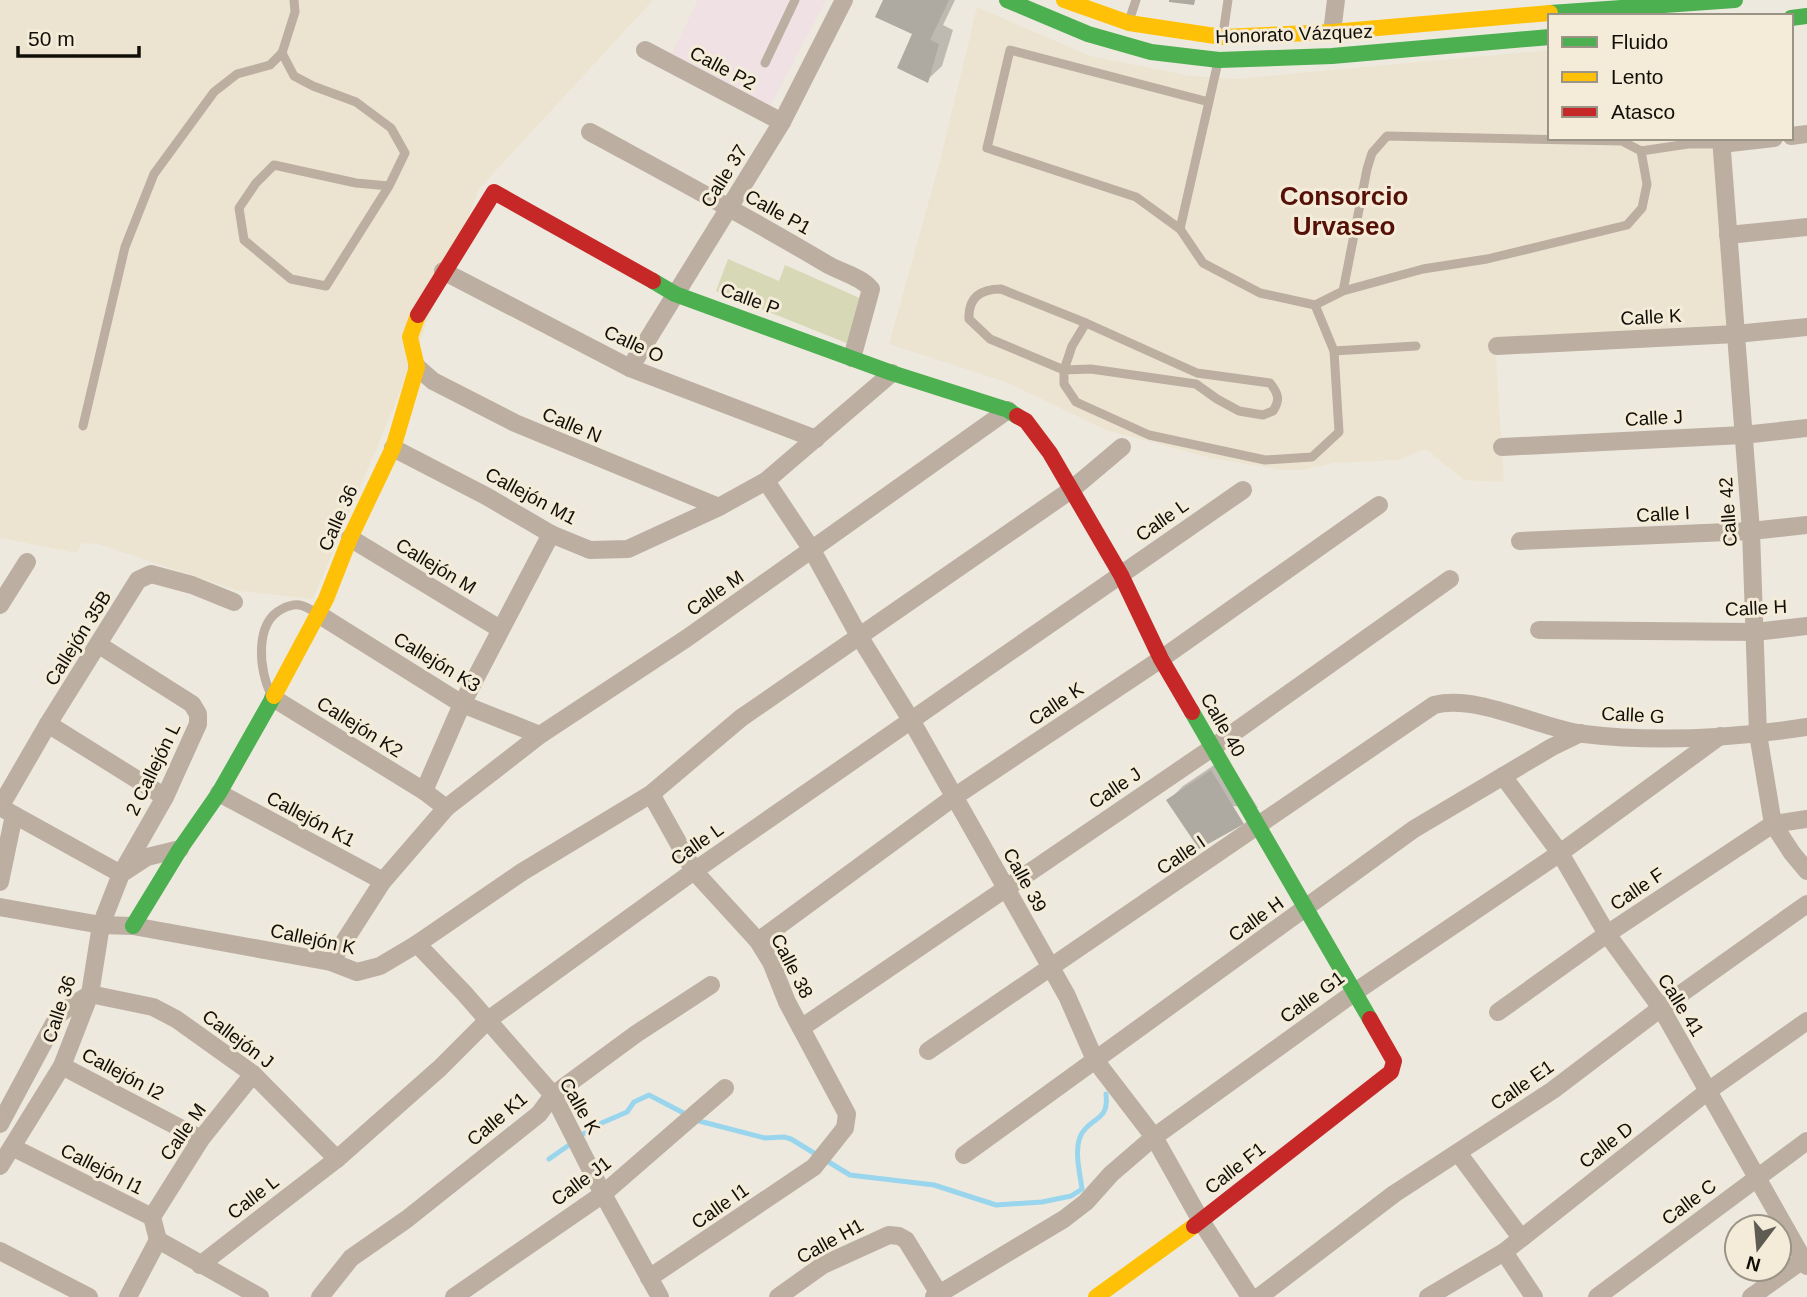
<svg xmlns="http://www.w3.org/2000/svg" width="1807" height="1297" font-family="Arial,sans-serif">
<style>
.commercial{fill:#f0e1e4}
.built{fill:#ece4d0}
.green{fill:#d7d9b6}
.shadow{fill:#0003}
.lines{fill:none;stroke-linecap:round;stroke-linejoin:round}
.stream{stroke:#99d6ed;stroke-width:5}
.building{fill:#aea9a1}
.lane{stroke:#bcafa2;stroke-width:9}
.street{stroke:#bcafa2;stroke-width:18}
.fast{stroke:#4caf50;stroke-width:16}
.slow{stroke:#ffc107;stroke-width:16}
.jam{stroke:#c62828;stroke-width:16}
.labels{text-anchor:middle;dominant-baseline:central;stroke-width:6;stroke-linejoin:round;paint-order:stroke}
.street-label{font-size:19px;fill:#110f08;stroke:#f4ecd8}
.district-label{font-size:26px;font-weight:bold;fill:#551107;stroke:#f4ecd8}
</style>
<rect width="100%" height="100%" fill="#eee9de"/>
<!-- commercial -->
<path class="commercial" d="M698 0H826L770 107 672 53Z"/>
<!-- built -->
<g class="built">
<path d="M0 0H653L479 189 401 390 313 599 239 591 98 544 82 543 76 553 0 538Z"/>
<path d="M977 7 1090 56 1191 76 1236 79 1550 50V138H1715L1729 330 1495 343 1504 482 1464 480 1426 449 1398 460 1334 463 1302 470H1282L1211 458 1106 430 1008 383 889 344 940 161Z"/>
</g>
<!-- green -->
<path class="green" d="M728 259 779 281 785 265 862 299 849 344 716 291Z"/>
<!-- shadow -->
<g class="shadow">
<path d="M885 0H955L943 25 953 30 942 66 927 80 914 34Z"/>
<path d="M1226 757 1258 808 1168 801 1183 786Z"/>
</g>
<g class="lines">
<!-- stream -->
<g class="stream">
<path d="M580 1137 590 1128 627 1112 634 1102 649 1095 699 1121 765 1138 784 1137 791 1139 850 1175 934 1185 996 1205 1042 1202 1071 1196 1082 1189C1080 1173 1073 1148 1082 1133 1093 1116 1109 1121 1106 1094"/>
<path d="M549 1159 572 1143"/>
</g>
</g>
<!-- building -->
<g class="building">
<path d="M883 0H949L930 40 939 44 928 83 897 68 912 34 875 17Z"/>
<path d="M1169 0H1195L1194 5 1169 2Z"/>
<path d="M1211 770 1244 824 1199 849 1166 800Z"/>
</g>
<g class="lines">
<!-- lane -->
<g class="lane">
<path d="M1129 21 1136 0"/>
<path d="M1223 34 1228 0"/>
<path d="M282 53 294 76 313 86 356 102 391 128 405 153 389 186 326 286 291 279 244 240 239 208 256 183 274 165 356 183 389 186"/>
<path d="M765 63 795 0"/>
<path d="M1209 102 1010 50 987 148 1136 197 1180 229 1218 62"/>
<path d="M1641 151 1688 144H1721"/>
<path d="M1180 229 1203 263 1260 293 1315 305 1343 291 1423 269 1487 259 1627 225 1642 208 1647 184 1641 151 1622 141 1387 136 1372 153 1367 169 1343 291"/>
<path d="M1086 323 1072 346 1064 370 990 339 969 319C968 297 981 289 1001 289L1086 323 1197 373 1270 383C1279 394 1280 400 1273 411L1263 415 1239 411 1217 399 1196 384 1091 369 1064 370V384L1076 402 1149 435 1265 460 1312 457 1339 432 1334 351 1315 305"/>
<path d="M1334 351 1416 346"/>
<path d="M83 426 125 247 154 174 214 92 237 74 270 65 282 53 295 12 294 0"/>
<path d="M271 694C259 671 254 623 282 609 296 602 303 604 316 613"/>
</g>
<!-- street -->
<g class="street">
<path d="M1332 32 1336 0"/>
<path d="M645 50 782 122"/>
<path d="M590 132C669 175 748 217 825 263 839 272 861 276 871 289L852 358"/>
<path d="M1791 136 1807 134"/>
<path d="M1721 138 1751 531 1758 734 1773 824 1792 853 1807 871"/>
<path d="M1721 144 1774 138"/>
<path d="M1728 235 1807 227"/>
<path d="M443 271 630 368 816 439"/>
<path d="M1497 346 1736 334 1807 327"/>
<path d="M417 367 433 381 515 423 719 507"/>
<path d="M630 368 782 122 844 0"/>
<path d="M1502 447 1743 435 1807 428"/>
<path d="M393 448 486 496 551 534 590 550 628 549 719 507 766 481 892 373"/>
<path d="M766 481 812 550 859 636 911 720 1067 996 1095 1060 1154 1137 1201 1221 1250 1297"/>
<path d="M350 538 500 629"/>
<path d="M1520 541 1751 531 1807 525"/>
<path d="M0 605 27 562"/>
<path d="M318 614 462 704 540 735"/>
<path d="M1539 630 1755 632 1807 626"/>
<path d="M273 698 424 791"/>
<path d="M48 724 165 797"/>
<path d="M1503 776 1560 853 1607 934 1661 1008 1807 1266"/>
<path d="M219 793 383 881"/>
<path d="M0 807 121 874 165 797 198 724V714L192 704 99 645"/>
<path d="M0 807 48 724 138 580 151 574 192 585 234 602"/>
<path d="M446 808 540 735 687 638 1008 410"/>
<path d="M0 882 14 815"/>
<path d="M0 907 101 925 133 926 331 962 357 972 380 966 417 944 464 993 553 1095 603 1194 660 1297"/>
<path d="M758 941 954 797 1161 659 1379 505"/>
<path d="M417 944 522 872 651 794 741 718 1071 490 1122 447"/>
<path d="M331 962 383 881 446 808 424 791 462 704 551 534"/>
<path d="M1498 1012 1607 934 1773 824 1807 819"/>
<path d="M801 1028 1212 748 1450 579"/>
<path d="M928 1051 1434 705C1479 694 1538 728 1584 734 1658 743 1734 738 1807 727"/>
<path d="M62 1066 201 1139"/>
<path d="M0 1124 59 1014 90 994 153 1007 176 1019 253 1074 337 1159"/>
<path d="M12 1147 152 1217 158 1240"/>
<path d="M1459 1154 1521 1238"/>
<path d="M964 1155 1414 829 1552 747 1581 733"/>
<path d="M0 1166 62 1066 90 994 101 925 121 874 147 857 180 849"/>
<path d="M152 1217 201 1139 253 1074"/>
<path d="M158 1240 260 1297"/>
<path d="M0 1251 89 1297"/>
<path d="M1504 1252 1534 1297"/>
<path d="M200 1265 337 1159 440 1068 488 1020 694 871 1243 490"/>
<path d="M649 1278 814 1167 845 1128 847 1114 787 1002 771 962 758 941 694 871 651 794"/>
<path d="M128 1297 158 1240"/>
<path d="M320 1297 351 1258 407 1219 539 1114 553 1095 636 1034 711 985"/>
<path d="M454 1297 603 1194 725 1088"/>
<path d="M778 1297 823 1265 889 1235 899 1236 906 1240 941 1297"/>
<path d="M934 1297 1064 1219 1086 1202 1111 1174 1154 1137 1355 992 1560 853 1720 736"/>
<path d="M1259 1297 1394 1194 1553 1090 1661 1008 1807 904"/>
<path d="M1428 1297 1504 1252 1708 1091 1807 1021"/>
<path d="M1597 1297 1807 1141"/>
<path d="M1751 1297 1807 1257"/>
</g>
<!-- fast -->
<g class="fast">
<path d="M1007 0 1088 34 1151 52 1219 60 1332 56 1550 37"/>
<path d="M1550 13 1735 0"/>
<path d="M1791 18 1807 16"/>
<path d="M653 281 675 294 892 373 1008 410 1017 416"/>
<path d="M1192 712 1370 1019"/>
<path d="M133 926 180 849 219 793 274 696"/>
</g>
<!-- slow -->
<g class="slow">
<path d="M1064 0 1129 23 1222 37 1332 32 1550 13"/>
<path d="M274 696 326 599 350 538 393 448 417 367 410 337 418 315"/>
<path d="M1096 1297 1194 1226"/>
</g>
<!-- jam -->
<g class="jam">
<path d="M418 315 494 192 653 281"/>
<path d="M1017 416 1026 421 1050 453 1121 575 1161 659 1192 712"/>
<path d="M1194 1226 1391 1072 1394 1061 1370 1019"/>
</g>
</g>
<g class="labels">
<!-- street labels -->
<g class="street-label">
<text transform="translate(1294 34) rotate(-2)">Honorato Vázquez</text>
<text transform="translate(723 68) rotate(28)">Calle P2</text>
<text transform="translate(724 176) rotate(-58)">Calle 37</text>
<text transform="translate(778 212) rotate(29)">Calle P1</text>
<text transform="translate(750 299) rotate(20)">Calle P</text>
<text transform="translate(1651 317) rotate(-3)">Calle K</text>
<text transform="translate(634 344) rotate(25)">Calle O</text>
<text transform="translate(1654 418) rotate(-3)">Calle J</text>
<text transform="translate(572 425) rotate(23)">Calle N</text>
<text transform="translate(531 496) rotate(28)">Callejón M1</text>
<text transform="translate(1728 512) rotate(-94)">Calle 42</text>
<text transform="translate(1663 514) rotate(-3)">Calle I</text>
<text transform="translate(338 518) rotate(-66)">Calle 36</text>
<text transform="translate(1162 520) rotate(-35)">Calle L</text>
<text transform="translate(436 566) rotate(31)">Callejón M</text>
<text transform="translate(715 593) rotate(-35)">Calle M</text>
<text transform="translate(1756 608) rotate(-3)">Calle H</text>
<text transform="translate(78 638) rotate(-58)">Callejón 35B</text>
<text transform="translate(437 662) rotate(31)">Callejón K3</text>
<text transform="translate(1056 704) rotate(-34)">Calle K</text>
<text transform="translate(1633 715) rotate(3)">Calle G</text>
<text transform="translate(1223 725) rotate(60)">Calle 40</text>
<text transform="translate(360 727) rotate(32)">Callejón K2</text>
<text transform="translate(153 769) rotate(-64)">2 Callejón L</text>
<text transform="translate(1115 788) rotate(-34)">Calle J</text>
<text transform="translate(311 819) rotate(28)">Callejón K1</text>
<text transform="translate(697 844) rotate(-35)">Calle L</text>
<text transform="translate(1181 855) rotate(-34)">Calle I</text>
<text transform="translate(1025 880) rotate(61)">Calle 39</text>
<text transform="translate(1637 889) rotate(-34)">Calle F</text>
<text transform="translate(1256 919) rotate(-36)">Calle H</text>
<text transform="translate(313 939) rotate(12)">Callejón K</text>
<text transform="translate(792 966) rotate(63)">Calle 38</text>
<text transform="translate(1312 997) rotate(-36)">Calle G1</text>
<text transform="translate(1681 1005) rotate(58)">Calle 41</text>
<text transform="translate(59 1009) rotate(-72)">Calle 36</text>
<text transform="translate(238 1039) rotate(37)">Callejón J</text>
<text transform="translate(123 1074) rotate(28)">Callejón I2</text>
<text transform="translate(1522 1085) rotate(-35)">Calle E1</text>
<text transform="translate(580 1106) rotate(60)">Calle K</text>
<text transform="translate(497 1119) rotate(-40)">Calle K1</text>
<text transform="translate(183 1132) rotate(-55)">Calle M</text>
<text transform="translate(1606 1145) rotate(-38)">Calle D</text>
<text transform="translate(1235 1168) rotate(-38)">Calle F1</text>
<text transform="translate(102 1169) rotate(27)">Callejón I1</text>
<text transform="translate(581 1181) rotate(-37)">Calle J1</text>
<text transform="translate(253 1197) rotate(-38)">Calle L</text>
<text transform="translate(1689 1202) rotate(-37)">Calle C</text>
<text transform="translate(720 1206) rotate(-35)">Calle I1</text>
<text transform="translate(830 1241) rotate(-29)">Calle H1</text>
</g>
<!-- district labels -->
<g class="district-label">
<text x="1344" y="196">Consorcio<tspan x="1344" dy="30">Urvaseo</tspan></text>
</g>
</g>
<!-- legend -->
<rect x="1548" y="14" width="245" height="126" fill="#f4ecd8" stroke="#999485" stroke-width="2"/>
<rect x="1562" y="37" width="35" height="10" fill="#4caf50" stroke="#999485" stroke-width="2"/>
<text x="1611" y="49" font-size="21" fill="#110f08">Fluido</text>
<rect x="1562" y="72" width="35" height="10" fill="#ffc107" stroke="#999485" stroke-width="2"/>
<text x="1611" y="84" font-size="21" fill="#110f08">Lento</text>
<rect x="1562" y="107" width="35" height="10" fill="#c62828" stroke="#999485" stroke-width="2"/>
<text x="1611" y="119" font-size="21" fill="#110f08">Atasco</text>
<!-- north arrow -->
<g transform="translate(1758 1248) rotate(196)"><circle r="33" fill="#f4ecd8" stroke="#999485" stroke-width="2"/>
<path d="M0-5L12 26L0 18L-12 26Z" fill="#5e5b53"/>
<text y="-10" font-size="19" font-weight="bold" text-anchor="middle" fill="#110f08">N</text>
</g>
<!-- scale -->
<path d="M18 46v10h121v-10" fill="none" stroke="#110f08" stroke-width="3.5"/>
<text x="28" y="46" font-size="21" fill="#110f08" stroke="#f4ecd8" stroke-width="5" paint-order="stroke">50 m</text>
</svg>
